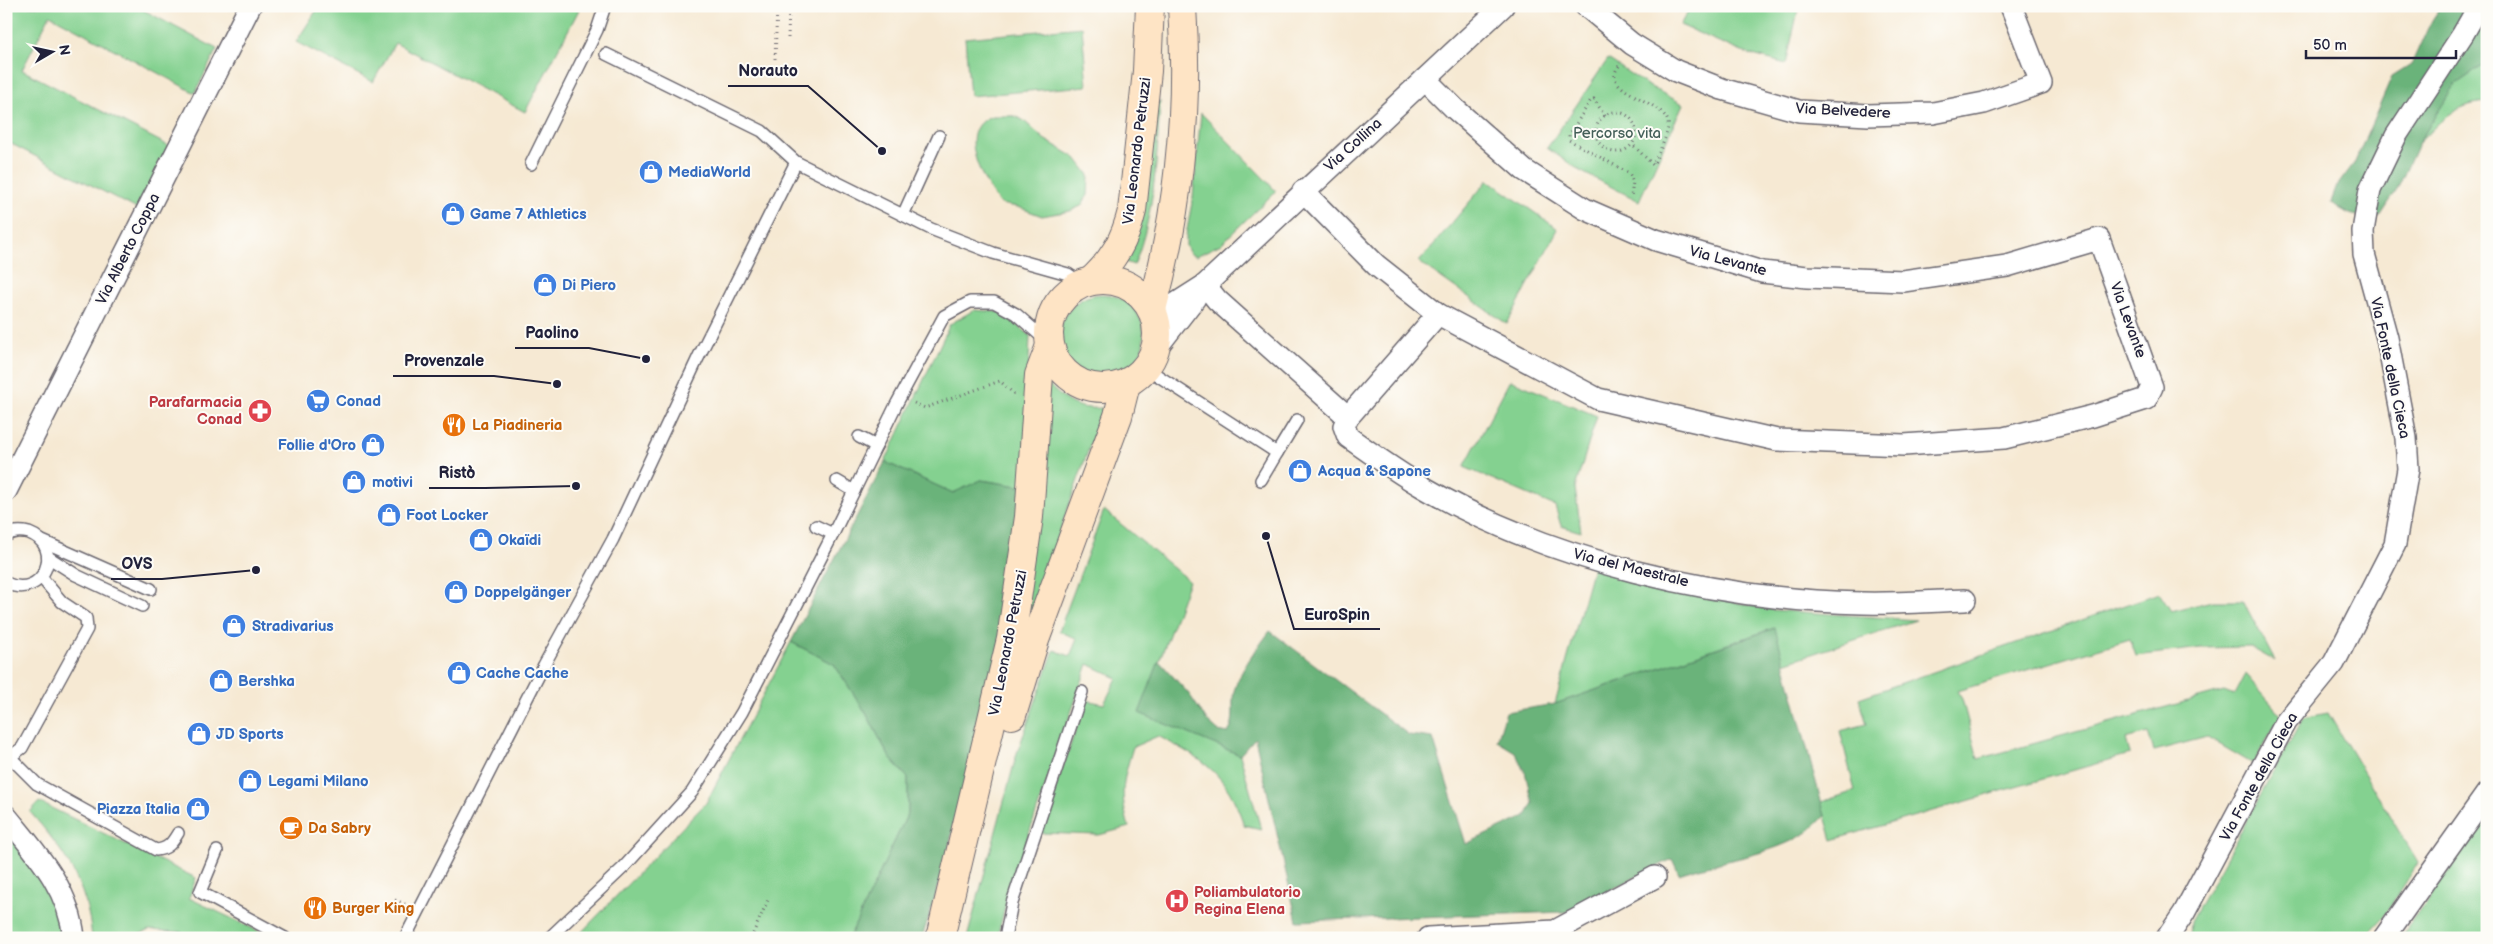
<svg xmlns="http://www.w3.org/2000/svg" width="2493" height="944" font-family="'Balsamiq Sans',sans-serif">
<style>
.green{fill:#84d190;stroke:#537a66}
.forest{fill:#6bb37a;stroke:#466a5a}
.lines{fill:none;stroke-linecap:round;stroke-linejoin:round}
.lane-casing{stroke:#6c6870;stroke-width:14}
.street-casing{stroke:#6c6870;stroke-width:24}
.secondary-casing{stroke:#6c6870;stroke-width:30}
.path{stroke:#6c6870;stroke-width:3;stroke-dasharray:1 4;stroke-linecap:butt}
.lane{stroke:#fff;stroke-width:11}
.street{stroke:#fff;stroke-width:21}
.secondary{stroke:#fee4c5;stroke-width:28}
.labels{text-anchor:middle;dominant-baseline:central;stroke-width:4;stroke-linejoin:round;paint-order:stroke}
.street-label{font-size:15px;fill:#22223b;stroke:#fdfcf7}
.park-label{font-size:15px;fill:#445f59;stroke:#fdfcf7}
.shop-label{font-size:15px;font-weight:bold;fill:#366cbe;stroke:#fdfcf7;text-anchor:start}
.health-label{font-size:15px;font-weight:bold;fill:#be3a42;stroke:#fdfcf7;text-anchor:end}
.food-label{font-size:15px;font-weight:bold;fill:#c56008;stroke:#fdfcf7;text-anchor:start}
.leader{fill:none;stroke:#22223b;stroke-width:2}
.callout-dot{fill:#22223b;stroke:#fdfcf7;stroke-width:2}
.callout-label{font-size:16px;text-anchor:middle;font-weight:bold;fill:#22223b;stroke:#fdfcf7;stroke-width:4;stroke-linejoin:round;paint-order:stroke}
</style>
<rect width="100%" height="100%" fill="#fdfcf7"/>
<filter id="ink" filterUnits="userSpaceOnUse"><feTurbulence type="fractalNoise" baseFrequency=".02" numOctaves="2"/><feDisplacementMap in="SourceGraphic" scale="10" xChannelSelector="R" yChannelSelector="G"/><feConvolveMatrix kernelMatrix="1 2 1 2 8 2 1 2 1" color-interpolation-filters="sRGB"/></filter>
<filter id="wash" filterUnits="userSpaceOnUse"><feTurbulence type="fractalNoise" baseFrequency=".0096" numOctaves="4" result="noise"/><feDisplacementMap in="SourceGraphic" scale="20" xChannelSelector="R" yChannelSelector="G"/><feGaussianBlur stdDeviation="1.12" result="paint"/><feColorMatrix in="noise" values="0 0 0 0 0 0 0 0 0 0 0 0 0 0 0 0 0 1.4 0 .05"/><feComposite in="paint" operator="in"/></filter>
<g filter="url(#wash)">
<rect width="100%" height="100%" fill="#f6e9d3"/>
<!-- green -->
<g class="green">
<path d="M6 6H136L217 49 195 93 50 15 22 70 169 146 137 209 6 141Z"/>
<path d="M315 6H581L525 112 395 43 373 82 296 42 318 8Z"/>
<path d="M1691 6H1799L1786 64 1742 52 1680 25Z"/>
<path d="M1082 27 1087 86 970 96 965 38Z"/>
<path d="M1608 59 1647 85 1683 104 1639 201 1582 172 1547 148Z"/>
<path d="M2487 62V102C2454 104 2439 122 2418 144L2456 83Z"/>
<path d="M1160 101C1157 156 1155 214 1134 265L1125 262 1152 105Z"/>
<path d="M1201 113 1276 191 1221 244 1196 256 1190 254 1186 246V235L1193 197Z"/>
<path d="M992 116H1014L1023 120 1044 139 1076 158 1089 175 1088 195 1081 206 1070 211 1042 216 1018 207 1000 204C984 184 953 129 992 116Z"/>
<path d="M1488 180 1558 229 1507 324 1419 262Z"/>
<circle cx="1102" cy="336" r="42"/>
<path d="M974 310 1000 312 1030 335 1024 487 982 480 953 493 885 462 950 324Z"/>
<path d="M1510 380 1597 416 1575 488 1581 532 1561 526 1555 506 1464 467Z"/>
<path d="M1046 382C1065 401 1074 410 1103 408L1015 660Z"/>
<path d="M1104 510 1189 581 1140 713 1240 755 1261 829 1244 825C1226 772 1205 761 1158 736L1133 747C1123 781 1119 792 1129 827L1099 835 1040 833 1086 700 1104 704 1117 678 1088 664 1010 888 997 938H967L1017 753 1054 650 1070 656 1077 639 1059 631Z"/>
<path d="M1593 567 1633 581 1773 610 1916 620 1784 663 1774 628 1555 704Z"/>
<path d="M2159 593 2171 611 2212 601H2243L2275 661 2250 647 2201 648 2136 656 2130 639 1957 691 1962 699 1978 759 2224 691 2234 695 2245 674 2281 715 2253 764 2207 737 2154 751 2148 733 2126 739 2130 754 1832 840 1821 802 1855 791 1840 731 1867 724 1859 698Z"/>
<path d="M791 642 834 664 866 713 890 758 908 778V813L849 938H576L706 803Z"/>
<path d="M2328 713 2418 863 2384 917 2364 938H2190L2191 922 2303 718Z"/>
<path d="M39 802 196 878 189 898 273 938H192L181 932 149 930 132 938H92C87 884 65 852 30 812Z"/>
<path d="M2487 821V938H2400L2476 833Z"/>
<path d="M6 832C34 865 58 893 62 938H20L6 929Z"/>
</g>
<!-- forest -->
<g class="forest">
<path d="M2442 6H2487V62L2456 83 2418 144 2397 190 2380 216C2357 218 2350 217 2331 202L2337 186 2355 162 2392 77 2411 65 2428 27Z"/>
<path d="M885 462 953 493 981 480 1024 487 1005 626 940 882 922 938H849L908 813V778L890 758 866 713 834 664 791 642Z"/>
<path d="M1775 628 1825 816C1820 821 1814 827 1808 832 1771 856 1720 860 1679 874L1672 859 1567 912 1297 921 1255 738 1240 755 1139 713 1159 661 1189 694 1208 722 1218 731 1228 733C1236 722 1231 705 1234 691 1240 669 1257 649 1270 631L1409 735 1433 738 1466 844 1526 816 1533 803 1525 772 1515 752 1497 741 1506 712 1555 704Z"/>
</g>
</g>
<g filter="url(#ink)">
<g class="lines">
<!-- lane casing -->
<g class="lane-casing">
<g id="lane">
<path d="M606 54 762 131 796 162"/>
<path d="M531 164 597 30 605 6"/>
<path d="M903 215 939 136"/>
<path d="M1146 368 1277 453 1261 480"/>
<path d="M859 437 876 446"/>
<path d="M1277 453 1297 420"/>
<path d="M837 481 854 491"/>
<path d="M816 526 833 534"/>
<path d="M6 536C13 531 21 531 29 533 65 546 44 601 6 583"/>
<path d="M40 540 151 589"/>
<path d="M48 557 76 575 142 606"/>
<path d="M6 753 37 784 156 850C168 849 172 843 178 833"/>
<path d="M10 757 22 748 87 629 86 618 62 602 41 577"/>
<path d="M217 851 200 892 285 938"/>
<path d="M405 938 544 665 613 539 698 358 796 162 931 229 993 253 1068 274 1082 284"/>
<path d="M549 938 624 867 692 792 742 712 833 534 897 403 944 316 970 302H994L1016 314 1049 343"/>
<path d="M1005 938 1012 903 1082 692"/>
</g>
</g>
<!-- street casing -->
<g class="street-casing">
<g id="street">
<path d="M1586 6 1632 44 1676 71 1722 89 1799 111 1868 115 1933 113 1984 103 2041 83 2011 6"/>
<path d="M1303 191 1376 265 1438 314 1598 399 1777 440 1904 445 2004 438 2093 416 2146 399 2152 387 2099 239 2007 266 1903 281 1807 277 1762 272 1656 240 1585 209 1524 170 1455 109 1425 79"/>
<path d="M1205 285 1217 300 1348 417"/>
<path d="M1154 314 1169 308 1205 285 1503 6"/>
<path d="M1438 314 1348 417 1344 426 1348 437C1372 454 1397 472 1423 487 1550 561 1716 600 1862 603 1896 604 1931 601 1965 600"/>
<path d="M1157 347 1195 298"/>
<path d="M6 491 250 6"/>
<path d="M6 816C37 854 69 888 74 938"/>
<path d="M1428 938 1555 931 1655 877"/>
<path d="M2167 938 2184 913 2286 722 2334 663 2395 544 2408 469 2406 438 2387 338 2364 254 2363 231 2370 190 2396 136 2463 34 2479 6"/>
<path d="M2384 938 2487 793"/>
</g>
</g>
<!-- secondary casing -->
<g class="secondary-casing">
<g id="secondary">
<circle cx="1103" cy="334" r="54"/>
<path d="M1091 281C1113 261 1125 240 1132 211L1147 71 1150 6"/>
<path d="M1152 309C1179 210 1189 109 1182 6"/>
<path d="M1012 715 1035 640 1118 416 1126 384"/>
<path d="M940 938 1011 639 1029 517 1039 375 1050 346"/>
</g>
</g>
<!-- path -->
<g class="path">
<path d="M788 38 789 7"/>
<path d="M775 59 777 7H789"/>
<path d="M1619 66C1598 91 1663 100 1668 122 1670 132 1657 156 1653 165L1632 144"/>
<circle cx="1616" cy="132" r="20"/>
<path d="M1605 116 1594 99 1591 100 1569 135V140L1629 173 1633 182 1631 197"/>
<path d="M914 403 925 408 1000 381 1014 394"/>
<path d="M395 900 405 904"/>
<path d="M751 938 768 900"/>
</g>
<!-- lane -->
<use href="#lane" class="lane"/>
<!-- street -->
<use href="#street" class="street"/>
<!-- secondary -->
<use href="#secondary" class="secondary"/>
</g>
</g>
<!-- icons -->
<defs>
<g id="shop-disc" transform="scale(1.25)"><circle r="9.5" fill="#3f7fe0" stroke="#fdfcf7"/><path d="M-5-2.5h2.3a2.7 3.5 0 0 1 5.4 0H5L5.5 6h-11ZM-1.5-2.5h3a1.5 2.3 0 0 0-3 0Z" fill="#fff"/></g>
<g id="supermarket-disc" transform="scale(1.25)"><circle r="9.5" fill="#3f7fe0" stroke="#fdfcf7"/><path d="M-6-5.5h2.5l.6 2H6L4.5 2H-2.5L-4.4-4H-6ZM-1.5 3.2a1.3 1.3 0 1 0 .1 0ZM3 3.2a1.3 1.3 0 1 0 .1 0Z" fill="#fff"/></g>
<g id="pharmacy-disc" transform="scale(1.25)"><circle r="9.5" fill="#e0444e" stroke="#fdfcf7"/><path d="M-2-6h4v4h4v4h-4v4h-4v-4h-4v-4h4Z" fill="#fff"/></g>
<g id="restaurant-disc" transform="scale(1.25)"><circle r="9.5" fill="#e8710a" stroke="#fdfcf7"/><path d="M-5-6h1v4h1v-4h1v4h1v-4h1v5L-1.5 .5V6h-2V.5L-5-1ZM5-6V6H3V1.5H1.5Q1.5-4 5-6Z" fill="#fff"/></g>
<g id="cafe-disc" transform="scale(1.25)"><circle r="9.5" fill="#e8710a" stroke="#fdfcf7"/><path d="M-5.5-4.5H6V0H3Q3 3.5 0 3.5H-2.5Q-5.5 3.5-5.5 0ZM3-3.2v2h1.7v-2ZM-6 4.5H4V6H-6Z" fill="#fff"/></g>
<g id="hospital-disc" transform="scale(1.25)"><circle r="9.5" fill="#e0444e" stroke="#fdfcf7"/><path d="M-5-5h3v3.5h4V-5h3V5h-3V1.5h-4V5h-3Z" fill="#fff"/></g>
</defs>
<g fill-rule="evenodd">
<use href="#shop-disc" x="651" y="172"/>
<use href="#shop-disc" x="453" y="214"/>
<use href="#shop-disc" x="545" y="285"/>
<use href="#supermarket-disc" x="318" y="401"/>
<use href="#pharmacy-disc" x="260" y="411"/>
<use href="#restaurant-disc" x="454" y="425"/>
<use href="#shop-disc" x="373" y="445"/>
<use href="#shop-disc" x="1300" y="471"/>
<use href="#shop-disc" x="354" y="482"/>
<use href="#shop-disc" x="389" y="515"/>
<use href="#shop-disc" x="481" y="540"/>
<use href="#shop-disc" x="456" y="592"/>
<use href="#shop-disc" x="234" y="626"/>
<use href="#shop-disc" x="459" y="673"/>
<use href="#shop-disc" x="221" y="681"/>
<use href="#shop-disc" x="199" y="734"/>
<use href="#shop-disc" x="250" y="781"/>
<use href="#shop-disc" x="198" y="809"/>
<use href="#cafe-disc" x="291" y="828"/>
<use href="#hospital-disc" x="1177" y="901"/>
<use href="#restaurant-disc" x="315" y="908"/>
</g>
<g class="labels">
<!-- street labels -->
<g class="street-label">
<text transform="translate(1843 111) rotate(3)">Via Belvedere</text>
<text transform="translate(1353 145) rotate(-42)">Via Collina</text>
<text transform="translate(1137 151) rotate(-83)">Via Leonardo Petruzzi</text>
<text transform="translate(128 249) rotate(-63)">Via Alberto Coppa</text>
<text transform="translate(1728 261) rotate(15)">Via Levante</text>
<text transform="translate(2128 320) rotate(70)">Via Levante</text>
<text transform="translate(2390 368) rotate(78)">Via Fonte della Cieca</text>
<text transform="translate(1631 568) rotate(14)">Via del Maestrale</text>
<text transform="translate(1008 643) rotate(-79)">Via Leonardo Petruzzi</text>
<text transform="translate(2259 777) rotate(-61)">Via Fonte della Cieca</text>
</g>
<!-- park labels -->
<g class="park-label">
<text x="1617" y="133">Percorso vita</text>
</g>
<!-- shop labels -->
<g class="shop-label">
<text x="668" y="172">MediaWorld</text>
<text x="470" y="214">Game 7 Athletics</text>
<text x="562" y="285">Di Piero</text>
<text x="336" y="401">Conad</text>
<text x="356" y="445" text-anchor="end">Follie d'Oro</text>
<text x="1318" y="471">Acqua &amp; Sapone</text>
<text x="372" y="482">motivi</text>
<text x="406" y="515">Foot Locker</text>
<text x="498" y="540">Okaïdi</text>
<text x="474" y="592">Doppelgänger</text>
<text x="252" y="626">Stradivarius</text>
<text x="476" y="673">Cache Cache</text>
<text x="238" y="681">Bershka</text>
<text x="216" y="734">JD Sports</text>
<text x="268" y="781">Legami Milano</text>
<text x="180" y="809" text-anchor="end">Piazza Italia</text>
</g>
<!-- health labels -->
<g class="health-label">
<text x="242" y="402">Parafarmacia<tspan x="242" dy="17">Conad</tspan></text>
<text x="1194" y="892" text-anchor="start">Poliambulatorio<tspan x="1194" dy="17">Regina Elena</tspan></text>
</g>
<!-- food labels -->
<g class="food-label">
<text x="472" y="425">La Piadineria</text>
<text x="308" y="828">Da Sabry</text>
<text x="332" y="908">Burger King</text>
</g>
</g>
<!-- callouts -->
<path class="leader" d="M882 151L808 86H728M646 359L589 348H515M557 384L494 376H393M576 486L485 488H429M256 570L162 579H111M1266 536L1294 629H1380"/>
<g class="callout-dot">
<circle cx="882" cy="151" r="5"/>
<circle cx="646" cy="359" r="5"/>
<circle cx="557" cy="384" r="5"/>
<circle cx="576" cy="486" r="5"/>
<circle cx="256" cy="570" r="5"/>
<circle cx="1266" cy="536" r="5"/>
</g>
<g class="callout-label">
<text x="768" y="76">Norauto</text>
<text x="552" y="338">Paolino</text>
<text x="444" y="366">Provenzale</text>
<text x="457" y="478">Ristò</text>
<text x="137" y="569">OVS</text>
<text x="1337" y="620">EuroSpin</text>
</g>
<!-- margin -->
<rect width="2493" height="944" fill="none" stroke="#fdfcf7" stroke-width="25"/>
<!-- north arrow -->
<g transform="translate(52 52) rotate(81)" stroke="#fdfcf7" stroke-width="4" paint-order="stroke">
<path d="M0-4L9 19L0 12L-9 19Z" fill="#22223b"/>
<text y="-8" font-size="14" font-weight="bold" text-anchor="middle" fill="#22223b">N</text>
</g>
<!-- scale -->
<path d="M2306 50v8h150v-8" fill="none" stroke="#22223b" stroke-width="2.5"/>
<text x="2313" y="50" font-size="15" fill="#22223b" stroke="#fdfcf7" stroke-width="4" paint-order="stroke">50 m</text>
</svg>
